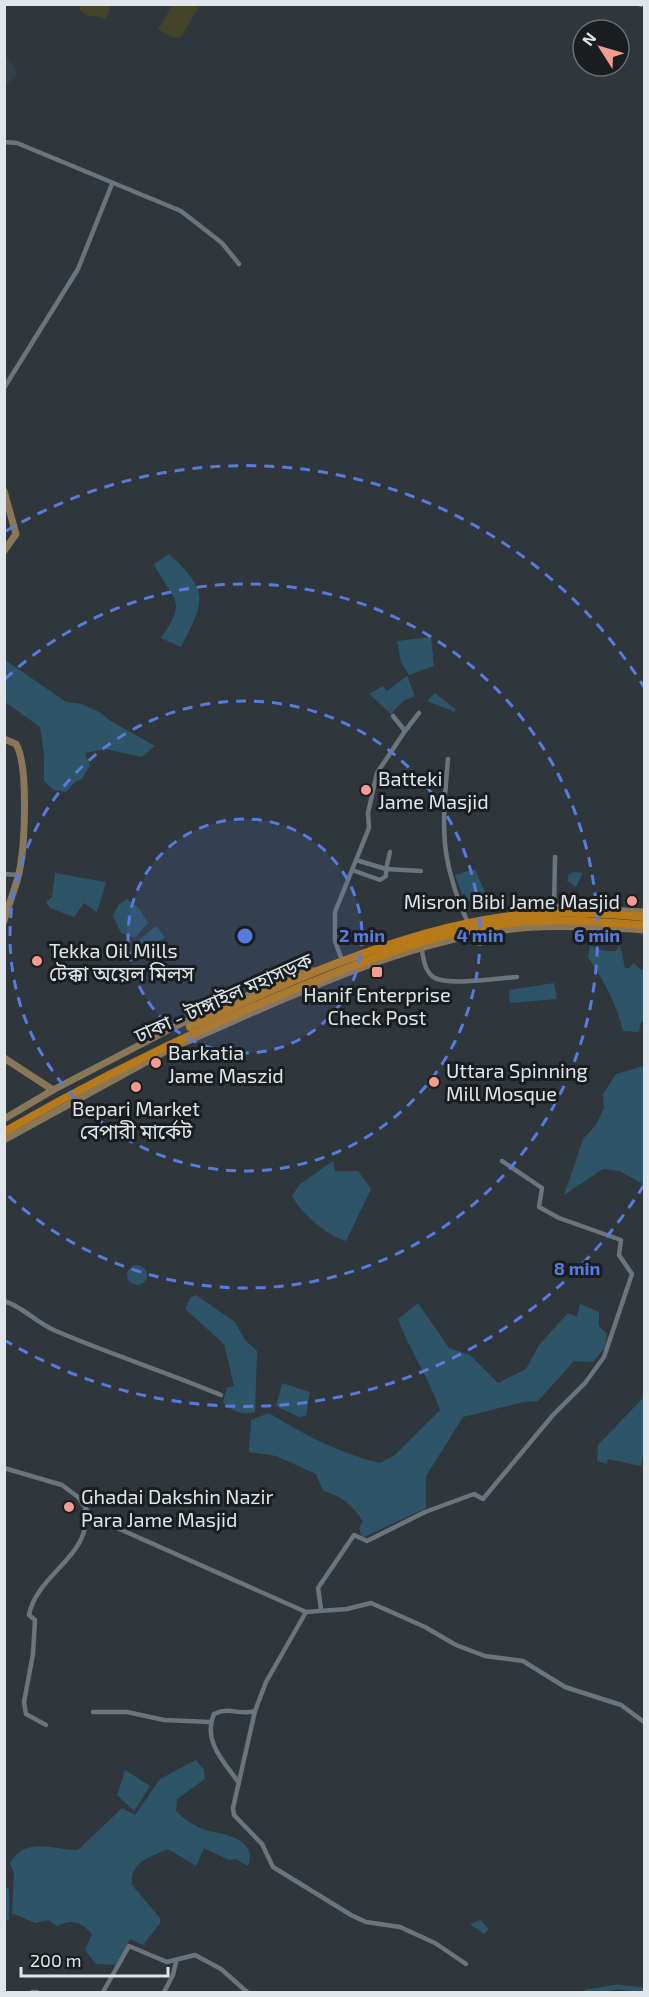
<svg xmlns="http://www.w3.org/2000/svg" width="649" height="1997" font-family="'Exo 2','Noto Sans Bengali',sans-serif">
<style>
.built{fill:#33404b}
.green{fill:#434427}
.water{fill:#2e5467}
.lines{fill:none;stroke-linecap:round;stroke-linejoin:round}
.canal{stroke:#2e5467;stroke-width:5}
.minor{stroke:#6c757c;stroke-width:4.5}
.secondary{stroke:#887758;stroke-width:7}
.trunk{stroke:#b67a1b;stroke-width:8}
.ring{fill:none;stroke:#587bdd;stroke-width:3;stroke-dasharray:10 8}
.poi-dot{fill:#f59c92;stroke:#1a1e20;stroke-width:2}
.labels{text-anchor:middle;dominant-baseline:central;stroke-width:6;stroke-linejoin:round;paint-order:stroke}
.poi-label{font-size:20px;fill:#e0e5e9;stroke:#1a1e20;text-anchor:start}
.street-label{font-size:20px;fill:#e0e5e9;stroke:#1a1e20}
.centre{fill:#587bdd;stroke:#1a1e20;stroke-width:3}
.ring-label{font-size:18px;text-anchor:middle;font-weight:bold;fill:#587bdd;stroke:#1a1e20;stroke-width:6;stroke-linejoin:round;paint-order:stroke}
</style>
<rect width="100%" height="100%" fill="#2f373d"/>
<!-- built -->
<path class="built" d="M5 55 17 71 16 77 5 86Z"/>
<!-- green -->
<g class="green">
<path d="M79 5V4L111 5 106 19 86 15 79 9Z"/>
<path d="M173 5H200L180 38 171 37 158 29Z"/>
</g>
<!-- water -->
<g class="water">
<path d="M169 554C210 592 205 601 181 647L161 638C189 599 173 602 154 564Z"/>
<path d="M431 637 434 666 409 675 401 662 397 641Z"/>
<path d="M5 660 66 702 82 704 101 713 109 720 155 746 142 757 106 749 85 753 90 766 81 780 75 782 66 792 54 790 44 781V755L40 727 5 702Z"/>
<path d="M407 676 415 696 403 701 391 714 369 694 383 686 387 691Z"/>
<path d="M435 693 455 709V712L427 701Z"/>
<path d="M475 869 485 892 476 901H468L465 894H462L455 875Z"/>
<path d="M574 872 583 873 576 887 567 881 569 874Z"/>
<path d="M55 873 106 882 97 912 84 903 74 917 50 908 46 902 52 897Z"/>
<path d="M127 899 139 908 148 923 135 938 121 933 113 916 119 904Z"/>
<path d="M156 926 165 937 145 950 139 940Z"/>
<path d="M590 945C598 950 607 952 616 951L620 945 625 968H629L634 963 641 970 644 969V1022H641L639 1032 623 1031C616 1003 604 981 588 957Z"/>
<path d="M554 983 557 999 510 1003 509 990Z"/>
<path d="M644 1066V1185L620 1171 603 1169 564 1195 583 1139 596 1125 604 1108 603 1094 616 1074Z"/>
<path d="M333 1161 335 1171H358L371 1189 346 1241C327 1236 302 1214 292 1196L300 1184Z"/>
<circle cx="137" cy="1275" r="10"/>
<path d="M196 1295 235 1322 245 1340 257 1351 255 1412C243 1416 231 1411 223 1402L227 1388 234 1386 224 1344 185 1309 190 1298Z"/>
<path d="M418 1303 449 1348 470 1355 498 1383 526 1369 539 1345 568 1313 577 1317 580 1304 599 1312V1326L607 1334 605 1347 593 1362 574 1361 538 1401 523 1402 463 1417 426 1476V1508L362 1538 359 1528 363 1521C351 1504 342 1496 323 1491L316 1474 276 1456 249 1452 251 1420 269 1413C305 1435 338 1453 380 1463L395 1455 440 1410C429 1378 410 1351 398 1319Z"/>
<path d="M282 1383 310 1392 306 1416 299 1417 276 1406Z"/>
<path d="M644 1397V1448L641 1466 608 1459 607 1464 597 1461 598 1445Z"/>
<path d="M196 1760 204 1770 205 1779 177 1799 176 1811C184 1820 198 1828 209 1831 227 1834 258 1841 248 1866L236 1859 229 1860 204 1848 196 1866 168 1849C151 1857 129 1862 132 1885L160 1918V1923L143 1945 130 1939 117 1965 96 1964 85 1950 92 1934C80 1921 73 1919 57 1926L48 1920 35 1923 12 1913 14 1873 10 1864C23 1836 54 1850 78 1850L122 1808 135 1815 160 1779Z"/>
<path d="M125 1770 150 1786 134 1811 117 1795Z"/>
<path d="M5 1887 9 1889V1921L5 1920Z"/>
<path d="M480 1920 489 1929 484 1934 470 1924Z"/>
</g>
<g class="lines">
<!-- canal -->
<path class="canal" d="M587 1992 617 1987 644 1990"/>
<!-- minor -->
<g class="minor">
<path d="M641 5V4"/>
<path d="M4 142 17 143 181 211 222 243 239 264"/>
<path d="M4 388 78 269 112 184"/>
<path d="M393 716 405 731 419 713"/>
<path d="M448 759C442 828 439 858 468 923"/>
<path d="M390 852 386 869 421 871"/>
<path d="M352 870 380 880 386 876V869L356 860"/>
<path d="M4 874 19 875"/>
<path d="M554 910 555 857"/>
<path d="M421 945C423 956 424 969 432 976 444 987 500 978 517 977"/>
<path d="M343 963 335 941V912L369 828 368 813 377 773 405 731"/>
<path d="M4 1301C24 1307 36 1323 56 1331 110 1354 166 1372 221 1395"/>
<path d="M4 1468 62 1485 78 1497 89 1513 106 1523 306 1612 347 1609 371 1603 425 1627 456 1645 485 1656 523 1661 565 1687 621 1705 644 1722"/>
<path d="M321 1609 318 1588 354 1535 367 1541 425 1512 474 1494 483 1499 553 1415 585 1383 604 1357 632 1274 619 1255 621 1240 559 1218 539 1207 542 1188 502 1161"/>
<path d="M306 1612 266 1682 255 1711 233 1808 234 1815 262 1844 273 1867 351 1915 366 1922 400 1927 435 1943 466 1964"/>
<path d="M93 1712H127L164 1720 210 1722"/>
<path d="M46 1725 26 1714 24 1702 33 1654 35 1620 29 1615C37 1573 93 1556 85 1510"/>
<path d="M239 1783C225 1763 202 1741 214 1714 230 1706 240 1716 255 1711"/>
<path d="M32 1992H37"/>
<path d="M103 1992 129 1946 167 1962 195 1955 221 1969 247 1992"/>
<path d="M164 1992 173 1975 176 1962"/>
</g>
<!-- secondary -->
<g class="secondary">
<path d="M4 491 16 534 4 551"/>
<path d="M4 739 16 744C29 766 25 851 18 877 14 892 8 906 4 921"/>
<path d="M554 907 644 912"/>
<path d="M183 1043C276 1003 369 957 468 936 526 923 586 926 644 930"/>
<path d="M4 1058 53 1090"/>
<path d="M4 1119 53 1090 178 1025 306 971H315"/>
<path d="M4 1140 168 1050"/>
</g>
<!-- trunk -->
<g class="trunk">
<path d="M190 1027C283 983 402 931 503 917 551 910 597 913 644 917"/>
<path d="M4 1132C103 1075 204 1026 310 983 373 958 436 932 504 924 551 917 598 922 644 925"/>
</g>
</g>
<!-- distance rings -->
<circle cx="245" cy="936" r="117" fill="#587bdd" fill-opacity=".12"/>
<g class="ring">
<circle cx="245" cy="936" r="117"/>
<circle cx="245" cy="936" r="235"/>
<path d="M5 679A352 352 0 1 1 5 1193"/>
<path d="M644 1185A470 470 0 0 1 6 1341M6 531A470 470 0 0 1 644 687"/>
</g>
<!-- markers -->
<g class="poi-dot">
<circle cx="366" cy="790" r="6"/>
<circle cx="632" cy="901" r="6"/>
<circle cx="37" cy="961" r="6"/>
<rect x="371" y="966" width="12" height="12" rx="3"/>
<circle cx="156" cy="1063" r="6"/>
<circle cx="434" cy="1082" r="6"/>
<circle cx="136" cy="1087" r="6"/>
<circle cx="69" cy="1507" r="6"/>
</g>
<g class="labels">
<!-- poi labels -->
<g class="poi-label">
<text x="378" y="778">Batteki<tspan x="378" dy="23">Jame Masjid</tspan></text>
<text x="620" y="901" text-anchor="end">Misron Bibi Jame Masjid</text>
<text x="49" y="950">Tekka Oil Mills<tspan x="49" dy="23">টেক্কা অয়েল মিলস</tspan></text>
<text x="377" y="994" text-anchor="middle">Hanif Enterprise<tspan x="377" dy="23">Check Post</tspan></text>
<text x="168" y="1052">Barkatia<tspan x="168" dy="23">Jame Maszid</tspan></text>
<text x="446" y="1070">Uttara Spinning<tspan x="446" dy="23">Mill Mosque</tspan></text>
<text x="136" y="1108" text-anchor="middle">Bepari Market<tspan x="136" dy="23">বেপারী মার্কেট</tspan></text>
<text x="81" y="1496">Ghadai Dakshin Nazir<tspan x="81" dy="23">Para Jame Masjid</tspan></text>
</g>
<!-- street labels -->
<g class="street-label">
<text transform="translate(223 997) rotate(-24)">ঢাকা - টাঙ্গাইল মহাসড়ক</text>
</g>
</g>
<circle cx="245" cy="936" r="9" class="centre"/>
<g class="ring-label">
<text x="362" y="942">2 min</text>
<text x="480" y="942">4 min</text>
<text x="597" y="942">6 min</text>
<text x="577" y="1275">8 min</text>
</g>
<!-- border -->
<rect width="649" height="1997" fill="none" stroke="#e0e5e9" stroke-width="12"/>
<!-- north arrow -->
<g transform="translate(601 48) rotate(307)"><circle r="28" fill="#1a1e20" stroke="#696e70" stroke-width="1.5"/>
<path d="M0-4.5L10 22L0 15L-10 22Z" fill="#f59c92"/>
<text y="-9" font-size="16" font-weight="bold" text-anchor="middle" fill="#e0e5e9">N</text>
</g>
<!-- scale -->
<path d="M21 1967v9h147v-9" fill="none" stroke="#e0e5e9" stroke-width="3"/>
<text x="30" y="1967" font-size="18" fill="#e0e5e9" stroke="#1a1e20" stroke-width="4.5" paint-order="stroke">200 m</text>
</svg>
